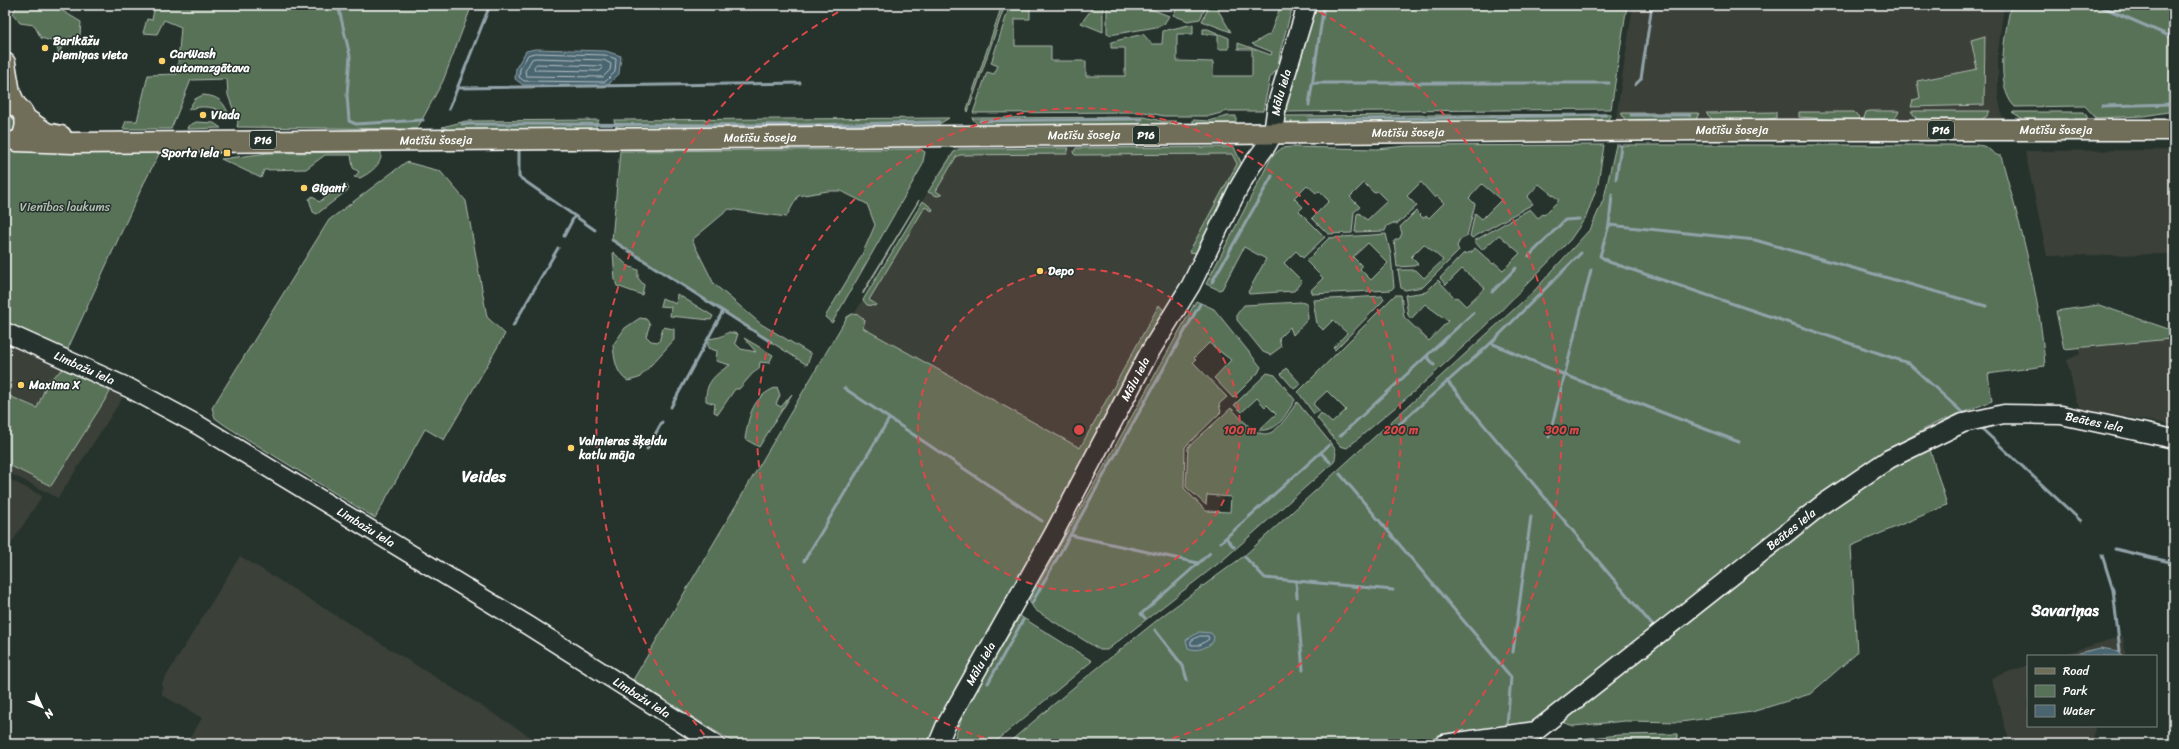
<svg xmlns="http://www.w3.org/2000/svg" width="2179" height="749" font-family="Sriracha,sans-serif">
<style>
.built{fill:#3a4038}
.green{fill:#587259;stroke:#acb8ac;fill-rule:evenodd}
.water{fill:#4a656f;stroke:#92a3a9}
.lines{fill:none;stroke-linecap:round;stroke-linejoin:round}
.shore{stroke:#b7c1c5;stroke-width:1}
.stream{stroke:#92a3a9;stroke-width:3}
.secondary-casing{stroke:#fff;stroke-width:21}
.primary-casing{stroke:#fff;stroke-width:23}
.secondary{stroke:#26332d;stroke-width:18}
.primary{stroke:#706e59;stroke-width:20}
.ring{fill:none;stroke:#dc4848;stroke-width:2;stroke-dasharray:7 5}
.poi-dot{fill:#ffd166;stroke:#26332d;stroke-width:1.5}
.labels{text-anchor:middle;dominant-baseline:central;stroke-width:3;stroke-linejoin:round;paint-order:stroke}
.shield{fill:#26332d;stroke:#bec2c0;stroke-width:1}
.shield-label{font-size:11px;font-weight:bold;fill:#fff}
.poi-label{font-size:12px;font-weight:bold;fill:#fff;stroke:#26332d;text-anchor:start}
.street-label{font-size:12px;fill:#fff;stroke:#26332d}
.park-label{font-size:12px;fill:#b4c0b4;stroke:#26332d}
.district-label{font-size:16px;font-weight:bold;fill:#fff;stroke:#26332d}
.centre{fill:#dc4848;stroke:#26332d;stroke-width:2}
.ring-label{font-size:12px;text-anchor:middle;font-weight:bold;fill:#dc4848;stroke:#26332d;stroke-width:3;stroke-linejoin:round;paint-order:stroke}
</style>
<rect width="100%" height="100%" fill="#26332d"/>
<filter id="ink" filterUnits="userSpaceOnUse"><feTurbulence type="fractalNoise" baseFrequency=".025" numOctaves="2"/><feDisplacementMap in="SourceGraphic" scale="8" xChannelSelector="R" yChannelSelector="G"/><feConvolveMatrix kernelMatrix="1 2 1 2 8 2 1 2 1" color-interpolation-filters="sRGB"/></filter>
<g filter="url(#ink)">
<!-- built -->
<g class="built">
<path d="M1633 5H2004L1998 52V95L2003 121 1614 132Z"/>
<path d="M1234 147 1244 169 1084 458 844 331 952 152 959 149Z"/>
<path d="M2174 150V254L2047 256 2025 151Z"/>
<path d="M5 332 129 388 58 498 5 471Z"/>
<path d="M2174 332V425L2083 410 2076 401 2067 360 2080 354 2079 346Z"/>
<path d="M5 477 42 496 5 553Z"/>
<path d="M240 556 435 677 542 744H193L188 741 202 718 162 695V683Z"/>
<path d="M2123 636 2126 656H2058L2109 640Z"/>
<path d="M2028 665V726H2095L2093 744H2010L1991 678Z"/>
</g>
<!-- green -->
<g class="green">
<path d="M17 5H60L61 10 81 22 80 35 65 39 59 54 55 42 41 38 34 25 20 23 13 14Z"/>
<path d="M155 5H472L443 81 417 129 237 127 238 122 228 95 227 79 191 80 171 129H123L126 121H137L148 75 177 74 181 27 164 20 157 34 143 33 147 19 152 20Z"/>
<path d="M1002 5H1005L968 112 967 109Z"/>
<path d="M1010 5H1021L1030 9V19H1015V46H1051V61H1086V76H1125V48H1111V42L1143 34 1152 44H1162L1163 31 1193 24V34H1177V61L1213 62V76H1252V49H1238V43L1271 55 1272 52 1252 44 1270 34 1281 5H1293L1280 52 1278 68 1270 78 1263 111H1228L1210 116H1164L1144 112 973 113 987 72 994 74 998 66 991 63Z"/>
<path d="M1095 5H1103V32L1081 23Z"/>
<path d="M1107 5H1141L1169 16 1164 24 1156 27 1110 35 1107 33Z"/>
<path d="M1179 5H1207L1200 19 1188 21 1173 15Z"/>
<path d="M1210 5H1215L1231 32 1202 21Z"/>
<path d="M1314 5H1627L1611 109 1282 112Z"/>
<path d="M2011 5H2174V111L2144 116 2096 118 2085 106 2015 107C1994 87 2005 32 2011 5Z"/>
<path d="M1203 29H1208L1229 38V49H1218V34H1203Z"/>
<path d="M1985 36 1984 105 1911 107 1913 100 1920 98 1917 81 1977 69 1971 40Z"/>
<path d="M203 95C219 96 224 102 230 117 219 107 202 104 188 110L195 99Z"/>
<path d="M5 111H9L17 120 14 131 5 135Z"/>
<path d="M1870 111H1899C1895 126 1875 121 1863 121L1866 112Z"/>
<path d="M1911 111H1990L1987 116 1979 121H1918Z"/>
<path d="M1776 112V118L1748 122H1715L1706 113Z"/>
<path d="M1799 112H1854L1859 117 1858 121 1799 117Z"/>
<path d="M2012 112H2083L2087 116V120L2026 121Z"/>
<path d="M1621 113H1699L1696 120 1627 123Z"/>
<path d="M1611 114 1607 121 1288 125 1284 122 1282 116Z"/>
<path d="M1228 116H1236V126L1193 124V120L1209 121Z"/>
<path d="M1144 117 1162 121H1176V124L1161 123 1149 126 978 125 972 118Z"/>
<path d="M949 118 936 126 627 130 615 126 614 120Z"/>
<path d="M599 120 595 129 451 131 442 127 466 121Z"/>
<path d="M196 122 214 123 221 128 187 129 188 126Z"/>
<path d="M1604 145 1598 184 1586 217 1570 240 1486 326 1417 389 1347 448 1340 446 1317 418 1321 413 1332 423 1346 410 1327 391 1313 404 1320 411 1314 414 1298 392 1395 295H1401L1404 317 1429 341 1448 321 1425 304 1411 319 1408 315 1405 295 1426 292 1438 280 1455 298 1457 297 1466 306 1485 288 1462 269 1446 285 1440 278 1463 254 1472 252 1475 248 1493 264 1495 263 1503 270 1520 253 1499 235 1482 250 1474 241 1530 209 1538 218 1543 214 1544 215 1559 200 1539 184 1527 197 1533 204 1472 238 1470 236 1475 213 1482 219 1501 200 1482 184 1469 198 1475 204 1467 236 1460 240 1457 246 1459 251 1423 287 1405 290 1401 288 1398 270H1416L1424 278 1443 260 1424 244 1411 257 1418 264 1414 266 1397 267 1394 241 1400 238 1402 233 1400 227 1416 211 1423 218 1427 216 1429 218 1444 203 1437 196 1435 198 1421 182 1407 196 1417 206 1397 224 1393 223 1387 226 1385 231 1355 232 1357 214 1359 213 1367 220 1387 201 1377 191 1374 193 1364 183 1350 197 1360 207 1354 212 1352 233 1328 234 1312 218 1329 201 1319 191 1316 193 1307 185 1294 198 1303 207 1299 211 1325 237 1303 258 1296 251 1284 263 1302 281 1294 291 1249 294 1248 292 1266 259 1244 247 1222 289 1219 290 1206 284 1272 156 1282 148 1291 147 1377 149 1406 146Z"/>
<path d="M1616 145H1969C1973 145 1979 145 1983 146 1990 148 1994 156 2001 156 2020 225 2040 294 2045 366L1988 374 1992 401 1936 423 1879 454 1549 714 1523 725 1480 734 1382 744H1007L1074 687 1166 613 1244 556 1534 291 1591 228 1604 198Z"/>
<path d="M16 147 161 148 160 152 143 185 66 353 5 325V150Z"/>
<path d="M1234 147 1242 165 1198 253 1189 252 1237 164 1232 154 1075 155 1073 153 1076 148Z"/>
<path d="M1069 148 1067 154 960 155 956 157 936 191 942 195 937 196 928 192 954 152 959 149Z"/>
<path d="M920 149 925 152 922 166 832 323 825 317 861 257 875 225 867 204 841 191H828L798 196 786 217 729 209 692 240 714 284 761 324 811 354 807 365 612 240 620 151Z"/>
<path d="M381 152C383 164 370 173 360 178L354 177 359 172 353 168 351 155H325L306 169 264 170 261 178 221 159 268 153Z"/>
<path d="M406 162 440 171 466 201 487 317 505 334 444 440 425 429 375 518 226 426 215 418 212 408 329 220Z"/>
<path d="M345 183 349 189 317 214 313 212 309 199 313 196 319 202Z"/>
<path d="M919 200 917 204 863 294V292Z"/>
<path d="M923 201 933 209 932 211 925 207 869 300 876 304 875 306 867 305 863 300Z"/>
<path d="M1386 234 1391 255 1394 287 1391 290 1313 294 1311 290 1323 278 1306 261 1329 238ZM1368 243 1388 263 1371 280 1360 269 1362 266 1353 257Z"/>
<path d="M613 252 628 266 638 270V278L644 285 642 295 617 286 615 280Z"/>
<path d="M677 294 713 316 711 320 670 316 671 307 660 306 662 298 676 304Z"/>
<path d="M1382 296 1384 299 1382 302 1335 350 1333 348 1347 333 1333 320 1323 330 1317 324 1313 300Z"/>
<path d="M1196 301 1214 309 1261 367 1258 373 1233 398 1214 378 1231 360 1209 343 1194 358 1196 360 1193 362 1227 397 1219 404 1221 412 1185 447 1184 488 1206 511 1230 512 1231 497 1207 495 1206 505 1186 487 1188 447 1231 408C1264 444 1270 443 1297 402L1333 446C1337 452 1336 456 1334 462L1224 559 1107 650H1100L1035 610 1029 601Z"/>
<path d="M1301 302 1307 304 1308 319 1293 335 1290 327 1279 338 1281 347 1270 355 1263 352 1237 320V314L1244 305Z"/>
<path d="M1159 305 1165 312C1127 382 1089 453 1051 523 1010 596 964 667 932 744H736L633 680 847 317 852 314 859 315 865 320 863 328 1080 448Z"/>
<path d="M2099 305 2174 331 2171 339 2064 349 2056 311Z"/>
<path d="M640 318 646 319 650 324 646 336 651 341 659 342 663 327 674 329V340L639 378 628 381C616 375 614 357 613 345L625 328Z"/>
<path d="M729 332 738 334 735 343 741 349 756 352 744 338 773 355 769 363 760 362 759 369 753 373 739 389H735L718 414 714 412 715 404 706 401C705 382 716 374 730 365L716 361 717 351 708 348V339L720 337Z"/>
<path d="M1286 368 1301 384 1294 389 1281 374Z"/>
<path d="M63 369 104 386 110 392 51 486 5 463V394L37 408 48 381Z"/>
<path d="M1267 373 1275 375 1295 400C1286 414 1279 432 1259 430L1276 414 1267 405 1265 407 1257 398 1242 412 1234 405Z"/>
<path d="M777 387 780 395 776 404 781 407 792 394 759 447 745 439C749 415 752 397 777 387Z"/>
<path d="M1928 443 1947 505 1851 546 1857 653 1810 694 1752 712 1681 722 1625 721 1574 726 1561 722 1802 528Z"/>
<path d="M1020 616 1092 661 993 744H952L967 705Z"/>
<path d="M1677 734 1678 744H1560L1558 741 1620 735Z"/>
</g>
<!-- water -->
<g class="water">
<path d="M535 49 606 51 621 56 619 74 607 86 523 85 515 79 516 68 526 51Z"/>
<path d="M1199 632 1211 633 1214 637 1213 642C1205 648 1198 652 1188 648L1186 640Z"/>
<path d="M2100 648 2120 651 2122 656H2067Z"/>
</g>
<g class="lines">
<!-- shore -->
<g class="shore">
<path d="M535 53 605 55 616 59 615 72 605 82 524 81 519 77 520 69 528 55Z"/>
<path d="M536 58 604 60 611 64 610 70 603 77 526 76 525 71 532 59Z"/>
<path d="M537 64 601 66 603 68 600 71 535 70 534 67Z"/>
<path d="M1200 636H1208L1209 639 1200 645H1191V641Z"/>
</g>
<!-- stream -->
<g class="stream">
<path d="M338 5 350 56 347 95 349 121 356 124 423 120"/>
<path d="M2098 5 2174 38"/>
<path d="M1313 83H1609"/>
<path d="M1635 85 1641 79 1652 5"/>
<path d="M457 88 800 83"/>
<path d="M1309 105 1324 5"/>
<path d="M2102 106 2174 104"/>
<path d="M449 109 490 5"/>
<path d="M1631 115H1690"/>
<path d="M1309 120 1606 115"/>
<path d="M980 121 1142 119"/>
<path d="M462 124 804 125 939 122"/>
<path d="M519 151V177L595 230"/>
<path d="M1616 179 1621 146"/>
<path d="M1612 195 1609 225 1600 256 1609 262 1908 363 1964 414"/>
<path d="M1609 225 1755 240 1986 306"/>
<path d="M564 236 574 217"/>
<path d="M612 240 771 342"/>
<path d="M1529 256 1565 220 1579 219"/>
<path d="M1212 282 1272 176"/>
<path d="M1492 292 1516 268"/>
<path d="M513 326 558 248"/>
<path d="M1491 343 1565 375 1739 442"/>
<path d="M1427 356 1434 365"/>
<path d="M1447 381 1652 625"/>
<path d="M844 388 1042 521"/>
<path d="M671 407 723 311"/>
<path d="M1980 427 2081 521"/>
<path d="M1395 428 1491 343 1581 253"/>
<path d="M1340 436 1473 313"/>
<path d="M1549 437 1591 270"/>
<path d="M647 449 662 422"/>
<path d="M1321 453 1330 462"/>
<path d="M1340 474 1511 677 1507 726"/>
<path d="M1070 535 1198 563"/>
<path d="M1226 538 1234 547"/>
<path d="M1221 542 1329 445"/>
<path d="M2115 549 2174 563"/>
<path d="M2102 555 2113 590 2120 651"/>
<path d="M1244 556 1265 578 1393 590"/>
<path d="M804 561 889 419"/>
<path d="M1296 581 1297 597"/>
<path d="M1032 603 1200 304"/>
<path d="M1298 612 1303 670"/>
<path d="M1145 618 1141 614 1210 553"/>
<path d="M1155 630 1183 666 1187 680"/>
<path d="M1513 652 1531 516"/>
<path d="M988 683 1023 620"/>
</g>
<!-- secondary casing -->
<g class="secondary-casing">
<g id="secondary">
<path id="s1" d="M5 332 129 388 198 425 529 626 715 744"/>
<path id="s2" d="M938 744 945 727 1053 535 1148 355 1191 285 1238 189 1252 165 1267 145 1273 134 1277 104 1307 5"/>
<path id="s3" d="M1444 744 1536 731 1823 504 1889 459 1963 423 2004 414 2061 415 2174 439"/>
</g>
</g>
<!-- primary casing -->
<g class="primary-casing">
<g id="primary">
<path d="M5 63 10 93 16 106"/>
<path d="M5 104C21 103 29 118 24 132"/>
<path d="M26 119 46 133 61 136"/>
<path id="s4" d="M16 141 73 143 1702 130H2174"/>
</g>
</g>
<!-- secondary -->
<use href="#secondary" class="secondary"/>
<!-- primary -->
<use href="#primary" class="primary"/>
</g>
</g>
<!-- distance rings -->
<circle cx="1079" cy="430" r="161" fill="#dc4848" fill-opacity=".12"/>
<g class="ring">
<circle cx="1079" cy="430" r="161"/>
<path d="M1007 744A322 322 0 1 1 1151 744"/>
<path d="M712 744A483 483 0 0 1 849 6M1309 6A483 483 0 0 1 1446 744"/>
</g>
<!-- markers -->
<g class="poi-dot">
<circle cx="45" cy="48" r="4"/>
<circle cx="162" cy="61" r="4"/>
<circle cx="203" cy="115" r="4"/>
<rect x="223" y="149" width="8" height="8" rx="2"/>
<circle cx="304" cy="188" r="4"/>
<circle cx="1040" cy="271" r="4"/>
<circle cx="21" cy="385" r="4"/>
<circle cx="571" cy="448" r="4"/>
</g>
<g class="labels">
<!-- shield labels -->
<g class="shield">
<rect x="1928" y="121" width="26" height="18" rx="3"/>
<rect x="1133" y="126" width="26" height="18" rx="3"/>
<rect x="250" y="131" width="26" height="18" rx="3"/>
</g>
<g class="shield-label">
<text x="1941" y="130">P16</text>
<text x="1146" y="135">P16</text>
<text x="263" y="140">P16</text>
</g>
<!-- poi labels -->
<g class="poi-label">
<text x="53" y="41">Barikāžu<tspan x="53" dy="14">piemiņas vieta</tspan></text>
<text x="170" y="54">CarWash<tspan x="170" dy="14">automazgātava</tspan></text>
<text x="211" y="115">Viada</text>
<text x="219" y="153" text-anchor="end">Sporta iela</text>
<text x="312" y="188">Gigant</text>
<text x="1048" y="271">Depo</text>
<text x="29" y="385">Maxima X</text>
<text x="579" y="441">Valmieras šķeldu<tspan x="579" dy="14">katlu māja</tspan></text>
</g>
<!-- street labels -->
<g class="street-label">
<text stroke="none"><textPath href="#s2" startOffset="739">Mālu iela</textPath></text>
<text stroke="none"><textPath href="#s4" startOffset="1716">Matīšu šoseja</textPath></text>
<text stroke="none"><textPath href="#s4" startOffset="2040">Matīšu šoseja</textPath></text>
<text stroke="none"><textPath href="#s4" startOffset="1392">Matīšu šoseja</textPath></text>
<text stroke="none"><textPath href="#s4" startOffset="1068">Matīšu šoseja</textPath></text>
<text stroke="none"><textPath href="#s4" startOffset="744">Matīšu šoseja</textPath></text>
<text stroke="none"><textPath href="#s4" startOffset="420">Matīšu šoseja</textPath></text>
<text stroke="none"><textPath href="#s1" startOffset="87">Limbažu iela</textPath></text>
<text stroke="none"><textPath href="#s2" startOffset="415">Mālu iela</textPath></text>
<text stroke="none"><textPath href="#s3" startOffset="754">Beātes iela</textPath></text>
<text stroke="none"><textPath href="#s1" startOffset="411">Limbažu iela</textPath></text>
<text stroke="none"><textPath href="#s3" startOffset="418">Beātes iela</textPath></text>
<text stroke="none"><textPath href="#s2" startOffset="91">Mālu iela</textPath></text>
<text stroke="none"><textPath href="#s1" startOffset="735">Limbažu iela</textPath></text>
</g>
<!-- park labels -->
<g class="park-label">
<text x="65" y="207">Vienības laukums</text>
</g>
<!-- district labels -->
<g class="district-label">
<text x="484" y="476">Veides</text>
<text x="2065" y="610">Savariņas</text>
</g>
</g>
<circle cx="1079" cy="430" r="6" class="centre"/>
<g class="ring-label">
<text x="1240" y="434">100 m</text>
<text x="1401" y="434">200 m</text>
<text x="1562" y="434">300 m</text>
</g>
<!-- margin -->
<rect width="2179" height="749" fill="none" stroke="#26332d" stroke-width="20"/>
<rect x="10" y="10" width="2159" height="729" fill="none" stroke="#fff" stroke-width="1.5" filter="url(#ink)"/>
<!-- legend -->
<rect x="2027" y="655" width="130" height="72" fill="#26332d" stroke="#7d8581"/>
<rect x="2035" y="668" width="20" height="6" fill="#706e59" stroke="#7d8581"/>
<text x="2063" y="675" font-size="12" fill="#ffffff">Road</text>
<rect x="2035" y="685" width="20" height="12" fill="#587259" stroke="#7d8581"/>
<text x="2063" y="695" font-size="12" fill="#ffffff">Park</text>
<rect x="2035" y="705" width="20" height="12" fill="#4a656f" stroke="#7d8581"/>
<text x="2063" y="715" font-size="12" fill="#ffffff">Water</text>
<!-- north arrow -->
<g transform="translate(42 707) rotate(134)" stroke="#26332d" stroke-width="3" paint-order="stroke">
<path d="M0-3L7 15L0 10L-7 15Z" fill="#ffffff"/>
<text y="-6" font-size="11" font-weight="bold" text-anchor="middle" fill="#ffffff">N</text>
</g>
</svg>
